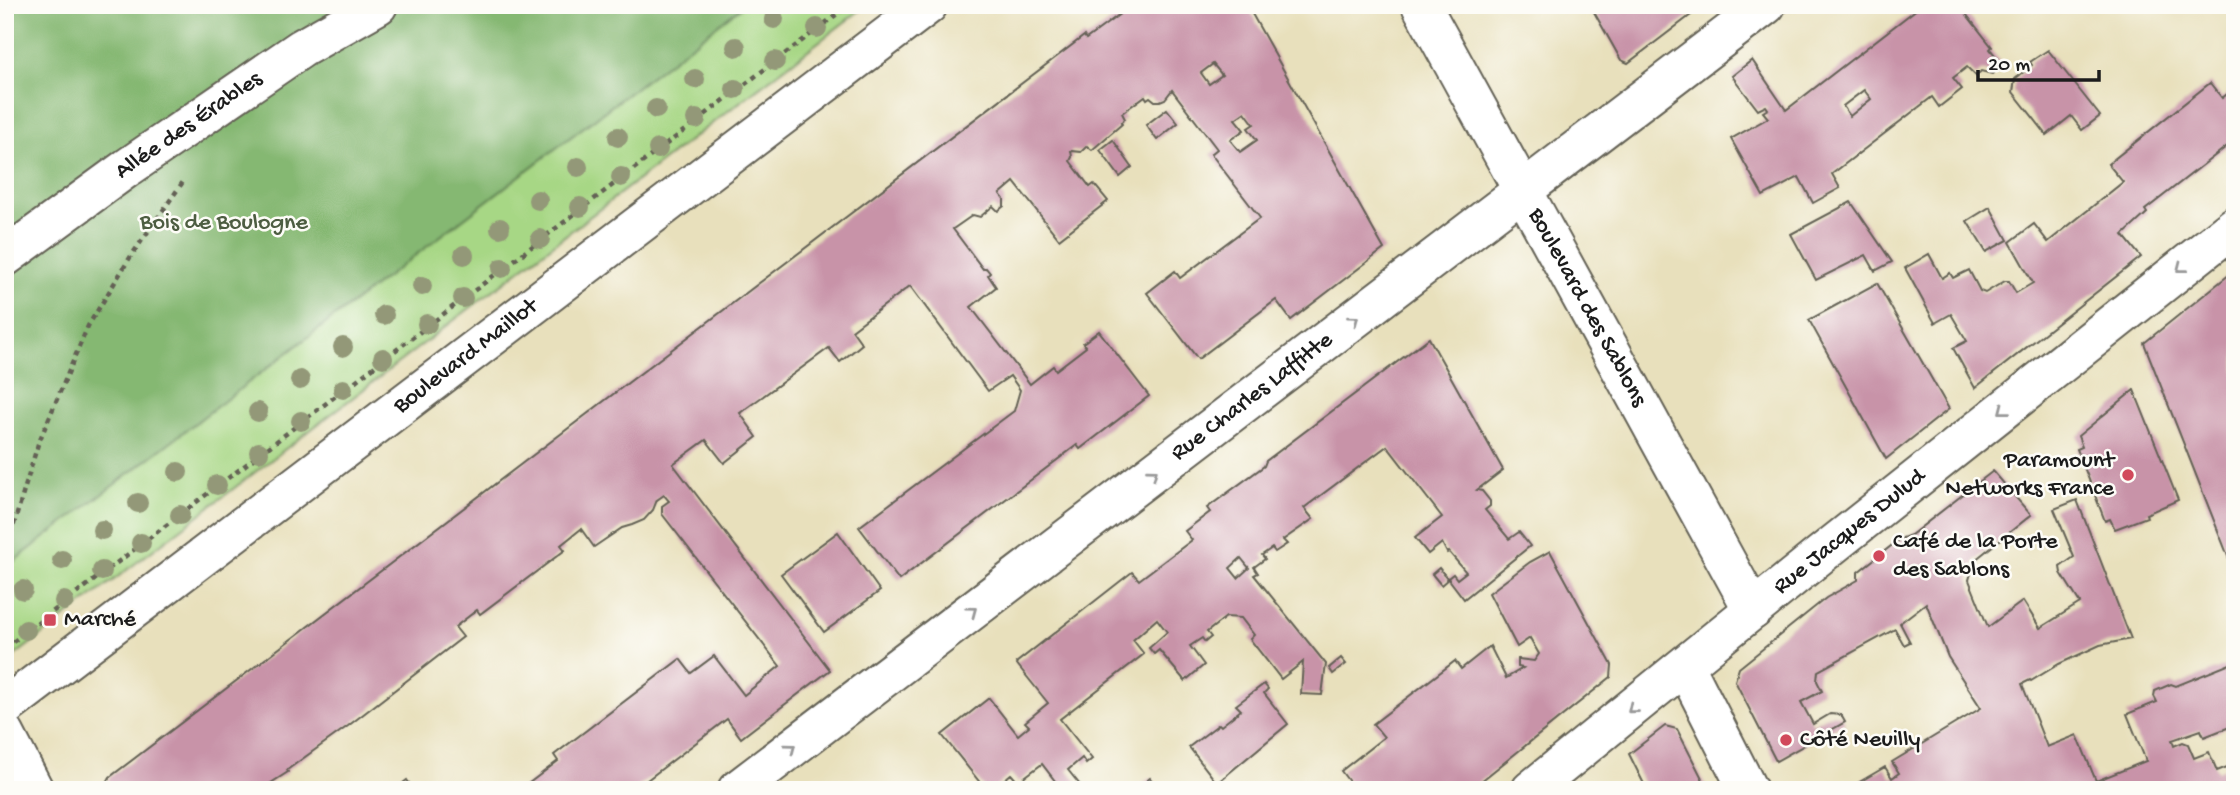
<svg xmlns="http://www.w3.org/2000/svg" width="2240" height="795" font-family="'Gochi Hand',sans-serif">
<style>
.green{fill:#a7d785;stroke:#627a50;stroke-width:2}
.forest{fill:#85b872;stroke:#506a47;stroke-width:2}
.building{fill:#c893a8;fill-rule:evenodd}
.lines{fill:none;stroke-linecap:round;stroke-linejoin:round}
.minor-casing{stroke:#636154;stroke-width:42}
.major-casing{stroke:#636154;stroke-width:42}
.path{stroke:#636154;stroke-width:4.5;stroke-dasharray:5 5;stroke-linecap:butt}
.minor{stroke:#fff;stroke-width:38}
.major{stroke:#fff;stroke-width:38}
.tree{fill:#939878}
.oneway{stroke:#999}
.poi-dot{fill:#d1495b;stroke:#fdfcf7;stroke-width:2.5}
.labels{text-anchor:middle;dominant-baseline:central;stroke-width:5;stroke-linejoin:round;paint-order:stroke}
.street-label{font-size:24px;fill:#1c1c1c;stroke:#fdfcf7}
.park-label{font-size:24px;fill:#4d5d41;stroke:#fdfcf7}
.poi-label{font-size:24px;fill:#1c1c1c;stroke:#fdfcf7;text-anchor:start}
</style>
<rect width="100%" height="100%" fill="#fdfcf7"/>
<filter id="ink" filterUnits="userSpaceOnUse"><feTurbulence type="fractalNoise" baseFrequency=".0143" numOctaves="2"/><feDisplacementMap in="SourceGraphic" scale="14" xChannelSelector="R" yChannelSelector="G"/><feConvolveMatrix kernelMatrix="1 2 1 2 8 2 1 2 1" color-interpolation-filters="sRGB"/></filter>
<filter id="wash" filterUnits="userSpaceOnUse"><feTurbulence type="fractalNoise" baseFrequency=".00686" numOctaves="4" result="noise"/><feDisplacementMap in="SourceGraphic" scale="28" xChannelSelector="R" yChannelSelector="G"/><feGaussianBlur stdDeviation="1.57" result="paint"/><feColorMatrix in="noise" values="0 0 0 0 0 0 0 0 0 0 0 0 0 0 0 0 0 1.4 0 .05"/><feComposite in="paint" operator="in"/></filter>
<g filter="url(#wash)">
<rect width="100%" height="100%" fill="#e8e0bc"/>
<!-- green -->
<path class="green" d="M5 5H867L5 663Z"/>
<!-- forest -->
<path class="forest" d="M5 5H744L5 568Z"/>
<g id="blocks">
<!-- building -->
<g class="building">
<path d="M1126 5H1247L1384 249 1291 320 1276 300 1198 359 1147 293 1175 271 1180 278 1260 218 1211 154 1217 149 1172 90 1165 99 1160 101H1155L1150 97 1147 99 1145 96 1122 113 1125 119 1121 122 1122 124 1092 150 1087 146 1081 152 1071 151 1072 157 1070 161 1090 187 1094 184 1108 201 1059 239 1014 182 1000 194 1004 199V206L998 211 993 206 980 217 973 215 953 229 983 269 986 268 990 273 988 275 996 287 971 307 1030 384 1053 366 1056 370 1086 347 1083 343 1099 331 1149 396 1080 449 1077 445 899 580 859 527 1014 411 1020 390 1010 376 988 391 910 286 852 330 862 344 840 362 829 348 740 413 757 437 724 463 706 440 673 464 830 670 741 738 727 719 634 790H520L558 761 554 755 680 659 691 673 714 656 744 695 780 666 662 514V506L669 501 664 495 657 500 653 510 644 520 632 525 622 528 594 547 581 529 561 545 565 550 480 614 477 610 455 627 463 637 348 726 287 770 288 772 260 790H103L110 777 1084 36 1086 39 1124 11 1122 9ZM1213 64 1222 75 1209 84 1201 73ZM1245 112 1254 124 1248 128 1257 140 1240 152 1230 140 1244 130 1235 119Z"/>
<path d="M1590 5H1704L1628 63 1621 60Z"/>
<path d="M1922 5H1959L1992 47 1990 49 1999 60 1998 69 1992 74 1981 71 1976 76 1967 67 1953 78 1962 89 1939 107 1932 97 1832 174 1840 188 1813 203 1799 177 1763 196 1731 139 1768 118 1763 112 1768 109 1766 106 1758 110 1732 76 1752 60 1786 110ZM1864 90 1871 99 1850 116 1843 106Z"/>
<path d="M2048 50 2100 116 2082 130 2071 116 2047 135 2013 92 2015 79 2032 65 2030 62Z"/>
<path d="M2210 83 2222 98 2235 88V140L2145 210 2147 213 2123 235 2141 257 1975 388 1953 348 1967 341 1951 314 1935 323 1905 268 1929 254 1942 278 1950 273 1953 278 1969 270 1980 291 1985 293 2005 281H2009L2016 293 2033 283 2010 242 2034 224 2048 242 2123 182 2108 164Z"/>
<path d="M1167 109 1178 123 1157 140 1146 125Z"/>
<path d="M1113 140 1132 167 1120 177 1100 150Z"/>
<path d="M1851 202 1892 262 1875 271 1866 255 1816 280 1791 234Z"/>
<path d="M1990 207 2008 240 1986 252 1967 221Z"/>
<path d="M2235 270V574L2144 343Z"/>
<path d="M1877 283 1949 409 1886 459 1809 320Z"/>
<path d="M1429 338 1503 470 1477 490 1482 491 1490 501V506L1485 510 1509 539 1519 532 1530 546 1464 599 1448 578 1453 574 1457 579 1466 572 1449 552 1447 553 1442 543 1428 554 1415 538 1442 517 1387 446 1304 508 1313 519 1283 540 1287 544 1275 552 1272 548 1262 555 1265 559 1254 567 1258 573 1254 575 1326 664 1322 695 1301 694 1303 662 1281 679 1250 639 1254 635 1241 618 1226 617 1207 632 1211 637 1205 642 1202 638 1190 646 1204 665 1185 681 1159 650 1154 654 1149 648 1167 632 1157 619 1133 640 1144 654 1060 719 1092 759 1086 764 1082 758 1068 770 1084 790H1062L1042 764 1018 782 1011 774 992 790H986L942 735 989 698 1018 735 1029 726 1025 722 1048 703 1016 663 1132 572 1139 580 1192 540 1185 531 1210 512 1207 508 1264 466 1266 461ZM1241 558 1249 568 1238 578 1230 568Z"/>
<path d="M2134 390 2178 500 2146 514 2147 517 2115 529 2110 519 2105 521 2077 449 2082 447 2078 436Z"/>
<path d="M1993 471 2031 515 1975 560 1969 580 1988 627 2023 601 2040 628 2080 603 2061 573 2060 567 2074 557 2054 509 2077 500 2131 639 2100 645 2059 664 2031 681 2030 680 2022 684 2047 747 2077 735 2096 781 2146 761 2127 714 2157 702 2154 696 2155 691 2171 684 2176 686 2235 662V725L2204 737 2201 730 2172 740 2174 746 2183 742 2188 744 2194 758 2209 752 2217 771 2235 764V790H1846L1885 767 1892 778 1899 773 1892 762 1981 708 1948 657 1926 603 1900 623 1910 642 1904 645 1895 629 1818 671 1817 681 1822 691 1801 702 1813 724 1830 714 1841 715 1845 722 1776 761 1735 681 1739 668 1826 598 1858 580V572L1900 539 1911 535Z"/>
<path d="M838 532 880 591 824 632 781 574Z"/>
<path d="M1550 551 1612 665 1611 677 1470 790H1341L1350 783 1341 771 1384 737 1373 724 1455 661 1461 669 1490 646 1506 678 1523 668 1518 667V659L1534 661 1539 654 1530 638 1517 647 1489 593 1530 562Z"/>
<path d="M1439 568 1448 579 1441 585 1432 574Z"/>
<path d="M1341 658 1346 664 1333 674 1329 668Z"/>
<path d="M1264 684 1268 689 1264 693 1288 724 1217 783 1189 747 1219 724 1221 726 1241 710 1236 705Z"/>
<path d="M1665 726 1677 729 1708 790H1647L1629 754Z"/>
<path d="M1150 778 1159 790H1136Z"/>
<path d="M407 780 414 790H394Z"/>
</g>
</g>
</g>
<g filter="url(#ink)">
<use href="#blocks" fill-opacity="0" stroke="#636154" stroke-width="2"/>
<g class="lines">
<!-- minor casing -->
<g class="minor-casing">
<g id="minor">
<path id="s1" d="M1421 5 1753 610"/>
<path id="s2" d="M5 257 127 168 302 48 378 5"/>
<path d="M1685 666 1748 790"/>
<path d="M5 734 34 790"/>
<path id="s3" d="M737 790 1766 5"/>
<path id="s4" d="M1531 790 1819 556 2235 226"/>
</g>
</g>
<!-- major casing -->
<g class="major-casing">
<g id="major">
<path id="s5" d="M5 707 928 5"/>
</g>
</g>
<!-- path -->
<g class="path">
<path d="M5 554 38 444 88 326 131 256 185 179"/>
<path d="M5 648 849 5"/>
</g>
<!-- minor -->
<use href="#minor" class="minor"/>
<!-- major -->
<use href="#major" class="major"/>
</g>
<!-- trees -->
<g class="tree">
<circle cx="774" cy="19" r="10"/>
<circle cx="817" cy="28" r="10"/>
<circle cx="736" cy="47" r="10"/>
<circle cx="775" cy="61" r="10"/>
<circle cx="695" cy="79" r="10"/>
<circle cx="735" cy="89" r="10"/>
<circle cx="656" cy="109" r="10"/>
<circle cx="696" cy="119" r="10"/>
<circle cx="618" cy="137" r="10"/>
<circle cx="658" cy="149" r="10"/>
<circle cx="578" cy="167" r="10"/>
<circle cx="621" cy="177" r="10"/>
<circle cx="538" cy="200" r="10"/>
<circle cx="580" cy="207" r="10"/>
<circle cx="500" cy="228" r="10"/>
<circle cx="540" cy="239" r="10"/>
<circle cx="464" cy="255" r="10"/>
<circle cx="502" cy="268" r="10"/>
<circle cx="422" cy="286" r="10"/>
<circle cx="463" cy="298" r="10"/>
<circle cx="384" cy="315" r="10"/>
<circle cx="427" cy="324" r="10"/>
<circle cx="343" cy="347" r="10"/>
<circle cx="383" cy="358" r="10"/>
<circle cx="300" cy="380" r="10"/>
<circle cx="343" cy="389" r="10"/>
<circle cx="258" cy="412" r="10"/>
<circle cx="301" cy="421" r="10"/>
<circle cx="259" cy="452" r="10"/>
<circle cx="178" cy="472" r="10"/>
<circle cx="217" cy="485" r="10"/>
<circle cx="138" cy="503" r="10"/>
<circle cx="180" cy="515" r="10"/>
<circle cx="102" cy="530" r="10"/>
<circle cx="141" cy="543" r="10"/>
<circle cx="62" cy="560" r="10"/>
<circle cx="102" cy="571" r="10"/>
<circle cx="23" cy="590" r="10"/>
<circle cx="64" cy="601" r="10"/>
<circle cx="26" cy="630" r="10"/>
</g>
<!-- one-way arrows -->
<defs><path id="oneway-chevron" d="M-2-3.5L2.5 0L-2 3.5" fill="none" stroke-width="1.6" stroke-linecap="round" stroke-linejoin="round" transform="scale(1.75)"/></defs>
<g class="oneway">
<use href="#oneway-chevron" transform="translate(2181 268) rotate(142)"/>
<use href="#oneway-chevron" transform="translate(1354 320) rotate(-37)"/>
<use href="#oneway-chevron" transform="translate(2003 410) rotate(142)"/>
<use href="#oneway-chevron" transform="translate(1153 473) rotate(-37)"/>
<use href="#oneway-chevron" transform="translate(972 611) rotate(-37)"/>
<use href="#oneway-chevron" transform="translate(1632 709) rotate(141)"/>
<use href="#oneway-chevron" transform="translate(791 748) rotate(-37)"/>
</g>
</g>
<!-- markers -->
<g class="poi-dot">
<circle cx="2128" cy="475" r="7"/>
<circle cx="1879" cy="556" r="7"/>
<rect x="43" y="613" width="14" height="14" rx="3.5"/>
<circle cx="1786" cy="740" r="7"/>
</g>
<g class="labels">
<!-- street labels -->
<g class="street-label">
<text stroke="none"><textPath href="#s2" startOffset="226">Allée des Érables</textPath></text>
<text stroke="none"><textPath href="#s1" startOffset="345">Boulevard des Sablons</textPath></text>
<text stroke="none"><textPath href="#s5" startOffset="579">Boulevard Maillot</textPath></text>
<text stroke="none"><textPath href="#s3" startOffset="648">Rue Charles Laffitte</textPath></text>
<text stroke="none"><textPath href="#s4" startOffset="410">Rue Jacques Dulud</textPath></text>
</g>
<!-- park labels -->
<g class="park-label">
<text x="224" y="223">Bois de Boulogne</text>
</g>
<!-- poi labels -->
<g class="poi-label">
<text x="2114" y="461" text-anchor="end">Paramount<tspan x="2114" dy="28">Networks France</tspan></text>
<text x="1893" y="542">Café de la Porte<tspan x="1893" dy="28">des Sablons</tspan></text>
<text x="64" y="620">Marché</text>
<text x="1800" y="740">Côté Neuilly</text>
</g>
</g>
<!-- margin -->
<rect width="2240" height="795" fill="none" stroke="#fdfcf7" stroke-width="28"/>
<!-- scale -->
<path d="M1978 70v10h121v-10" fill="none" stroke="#1c1c1c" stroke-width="3.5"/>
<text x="1988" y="70" font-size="21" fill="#1c1c1c" stroke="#fdfcf7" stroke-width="5" paint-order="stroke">20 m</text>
</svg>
